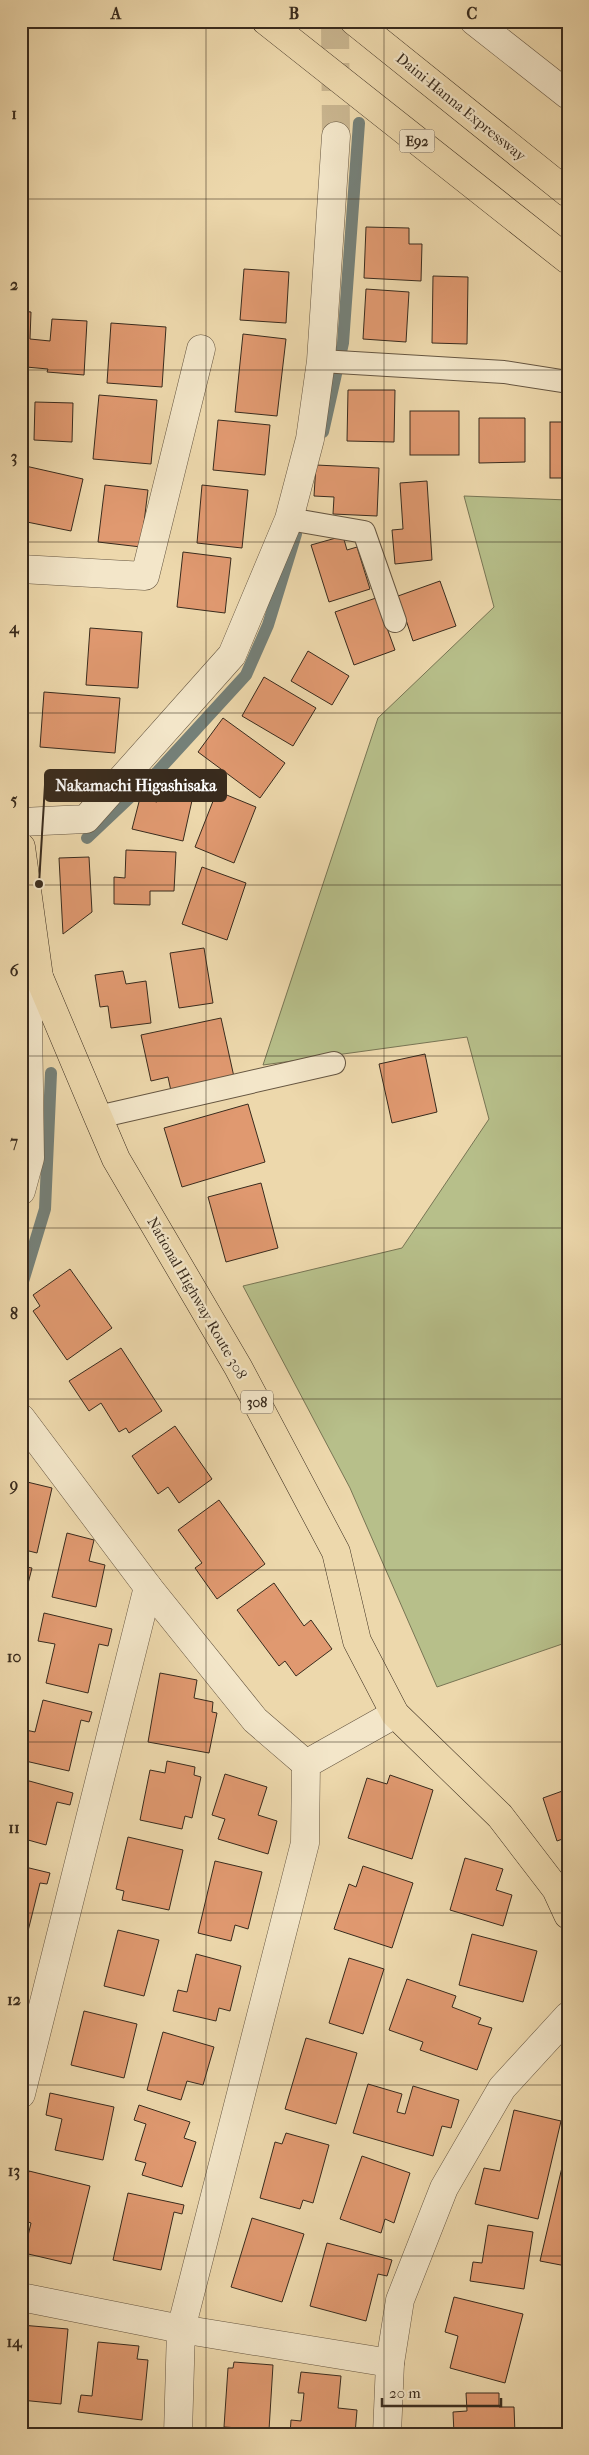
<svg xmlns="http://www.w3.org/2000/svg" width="589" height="2455" font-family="'IM FELL French Canon',serif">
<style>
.green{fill:#b7bf8a;stroke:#787554}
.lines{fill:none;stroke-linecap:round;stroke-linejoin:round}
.stream{stroke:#758078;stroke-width:12}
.building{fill:#e09970;stroke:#392b1d}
.minor-tunnel{stroke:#c9b58f;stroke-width:28;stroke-dasharray:28 14;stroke-linecap:butt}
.service-casing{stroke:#665641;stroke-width:24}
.minor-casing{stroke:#665641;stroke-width:29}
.trunk-casing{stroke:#392b1d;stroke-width:29}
.motorway-casing{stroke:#392b1d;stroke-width:29}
.service{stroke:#f3e6c9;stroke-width:22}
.minor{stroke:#f3e6c9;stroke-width:28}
.trunk{stroke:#edd8ac;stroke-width:28}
.motorway{stroke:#edd8ac;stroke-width:28}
.grid{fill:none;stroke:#392b1d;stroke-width:1;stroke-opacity:0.55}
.labels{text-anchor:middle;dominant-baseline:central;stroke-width:4.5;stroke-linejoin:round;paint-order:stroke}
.shield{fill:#f3e6c9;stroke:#716351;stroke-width:1}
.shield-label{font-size:14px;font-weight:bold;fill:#392b1d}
.street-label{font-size:15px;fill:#392b1d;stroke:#f3e6c9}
.leader{fill:none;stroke:#392b1d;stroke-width:2}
.callout-dot{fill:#392b1d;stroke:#f3e6c9;stroke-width:2}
.callout{fill:#392b1d;stroke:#392b1d;stroke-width:2}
.callout-label{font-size:16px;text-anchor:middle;font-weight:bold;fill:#fff}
.neatline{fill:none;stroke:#392b1d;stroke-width:2}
.grid-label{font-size:16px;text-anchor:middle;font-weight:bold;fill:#392b1d}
</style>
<rect width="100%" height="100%" fill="#edd8ac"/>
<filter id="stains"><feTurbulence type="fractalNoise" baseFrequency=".004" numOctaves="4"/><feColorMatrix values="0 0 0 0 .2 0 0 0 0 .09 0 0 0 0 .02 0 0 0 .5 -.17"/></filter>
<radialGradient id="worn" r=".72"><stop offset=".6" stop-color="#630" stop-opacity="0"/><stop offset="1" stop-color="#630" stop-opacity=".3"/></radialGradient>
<!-- green -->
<path class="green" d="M464 496 568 500V1642L437 1687 350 1488 243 1286 402 1248 489 1119 467 1037 263 1065 378 718 494 607Z"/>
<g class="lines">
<!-- stream -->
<g class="stream">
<path d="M323 432 343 343 359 123"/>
<path d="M87 838 158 771 246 675 268 625 296 534"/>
<path d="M21 1288 45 1209 51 1073"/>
</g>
</g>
<!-- building -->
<g class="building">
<path d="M366 227 409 228V244H422L421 281 364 278Z"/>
<path d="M244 269 289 272 286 323 240 320Z"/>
<path d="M433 276 468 277 467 344 432 343Z"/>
<path d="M366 289 409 292 406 342 363 339Z"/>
<path d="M21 311 31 312 30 339 50 341 52 319 87 321 84 375 47 372 48 369 26 367 27 356H21Z"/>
<path d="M111 323 166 327 162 387 107 383Z"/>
<path d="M243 334 286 339 277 416 235 412Z"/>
<path d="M348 390H395L394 442 347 441Z"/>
<path d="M99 395 157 400 151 464 93 459Z"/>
<path d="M35 402 73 403 72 442 34 440Z"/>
<rect x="410" y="411" width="49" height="44"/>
<path d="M479 418H525V462L479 463Z"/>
<path d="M218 420 270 425 265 475 213 470Z"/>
<rect x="550" y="422" width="18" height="56"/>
<path d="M21 465 83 479 71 531 22 521 28 496 21 494Z"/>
<path d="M316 465 379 468 377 516 333 514 334 497 314 496Z"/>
<path d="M427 481 432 560 395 564 392 530 403 529 400 483Z"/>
<path d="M105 485 148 490 141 547 98 542Z"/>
<path d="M202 485 248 490 242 548 197 543Z"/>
<path d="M343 536 347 550 357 547 370 589 329 602 311 545Z"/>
<path d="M183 552 231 558 225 613 177 607Z"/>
<path d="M440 581 456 626 413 641 398 596Z"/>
<path d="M376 598 395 650 354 665 335 612Z"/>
<path d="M90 628 142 632 138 688 86 685Z"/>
<path d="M308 651 349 676 332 705 291 681Z"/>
<path d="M264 677 316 708 293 746 242 716Z"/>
<path d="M44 692 120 698 115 753 40 747Z"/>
<path d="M223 718 285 763 260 798 198 752Z"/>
<path d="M161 789 193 796 183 841 132 829 140 798 157 802Z"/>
<path d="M217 791 256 807 234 863 195 847Z"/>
<path d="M126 850 176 852 174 891H150V905L114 904V877L125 878Z"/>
<path d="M89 857 92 912 63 934 59 858Z"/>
<path d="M202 867 246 883 227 940 182 924Z"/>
<path d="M204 948 213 1003 179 1008 170 953Z"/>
<path d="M123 971 126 984 146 981 151 1023 111 1028 108 1006 100 1007 95 975Z"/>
<path d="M221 1018 234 1077 171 1091 168 1077 151 1081 141 1035Z"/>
<path d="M425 1054 437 1112 392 1123 379 1064Z"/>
<path d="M248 1104 265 1162 182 1187 164 1128Z"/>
<path d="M261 1183 278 1248 226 1262 208 1197Z"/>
<path d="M70 1269 112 1328 67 1360 33 1311 40 1306 33 1295Z"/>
<path d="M121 1348 162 1411 129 1433 126 1428 119 1432 101 1403 89 1411 69 1381Z"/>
<path d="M175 1426 212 1479 179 1503 168 1487 158 1494 132 1456Z"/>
<path d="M21 1460 28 1462 23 1481 52 1488 37 1553 21 1549Z"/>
<path d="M219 1500 265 1564 217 1599 195 1568 202 1563 178 1530Z"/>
<path d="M67 1533 94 1540 89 1561 105 1565 96 1607 52 1597Z"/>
<path d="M21 1566 32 1568 21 1611Z"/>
<path d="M274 1583 304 1626 311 1620 332 1649 296 1676 285 1661 279 1666 237 1610Z"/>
<path d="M44 1613 112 1629 108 1646 99 1644 88 1693 46 1683 55 1644 38 1641Z"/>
<path d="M160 1673 197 1680 194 1698 213 1702 212 1712 217 1713 209 1753 148 1742Z"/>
<path d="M43 1700 92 1712 89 1722 81 1720 69 1771 21 1760V1729L35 1732Z"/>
<path d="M167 1761 195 1767 194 1775 201 1777 192 1818 185 1816 182 1829 140 1820 150 1770 165 1773Z"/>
<path d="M225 1774 267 1787 258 1815 277 1821 268 1854 218 1839 225 1819 212 1815Z"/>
<path d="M390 1775 433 1790 412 1859 348 1838 367 1778 387 1784Z"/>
<path d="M22 1779 73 1793 70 1805 57 1802 46 1845 21 1838Z"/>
<path d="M568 1789V1837L557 1841 543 1798Z"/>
<path d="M128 1837 183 1850 169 1910 122 1900 124 1891 116 1889Z"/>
<path d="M465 1858 503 1869 496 1890 512 1895 503 1926 450 1910Z"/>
<path d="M215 1861 262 1872 248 1929 235 1925 231 1941 198 1933Z"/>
<path d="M21 1866 50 1873 47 1884 40 1883 28 1931 21 1929Z"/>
<path d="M363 1866 413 1883 392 1948 334 1929 349 1884 356 1887Z"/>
<path d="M118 1930 159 1940 144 1996 104 1986Z"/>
<path d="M472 1934 537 1951 523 2002 459 1985Z"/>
<path d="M196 1954 241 1966 230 2011 219 2008 216 2021 173 2011 178 1990 187 1992Z"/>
<path d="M349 1958 384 1969 363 2034 329 2023Z"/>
<path d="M407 1979 456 1996 452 2007 481 2018 478 2024 492 2028 477 2070 420 2050 423 2042 389 2030Z"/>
<path d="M84 2011 137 2024 124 2078 71 2065Z"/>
<path d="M163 2032 214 2047 203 2085 187 2081 181 2100 147 2090Z"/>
<path d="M306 2038 357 2053 336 2124 285 2109Z"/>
<path d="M368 2084 402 2094 397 2112 405 2114 413 2086 459 2100 451 2128 442 2126 433 2156 353 2133Z"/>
<path d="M50 2093 114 2107 103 2160 55 2150 62 2119 46 2115Z"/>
<path d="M139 2105 190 2122 184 2138 196 2142 182 2187 142 2175 146 2163 135 2160 146 2124 134 2120Z"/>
<path d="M514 2110 561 2121 538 2219 475 2204 484 2168 500 2171Z"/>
<path d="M286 2133 329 2145 313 2203 303 2200 300 2209 260 2198 275 2142 282 2144Z"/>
<path d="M567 2146 568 2259 566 2266 540 2261Z"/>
<path d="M362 2156 410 2173 394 2223 385 2219 381 2233 340 2219Z"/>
<path d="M29 2171 90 2186 71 2264 24 2253 31 2223 23 2220 25 2211 21 2210V2201Z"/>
<path d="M128 2193 184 2205 182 2214 174 2212 161 2270 113 2260Z"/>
<path d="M252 2218 304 2234 282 2302 231 2287Z"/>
<path d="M488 2225 533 2232 524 2289 470 2281 473 2262 482 2263Z"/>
<path d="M327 2243 392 2260 387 2276 378 2274 366 2321 310 2306Z"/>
<path d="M454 2297 523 2314 505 2383 450 2368 458 2336 445 2332Z"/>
<path d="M21 2325 68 2329 61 2404 21 2400Z"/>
<path d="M98 2342 139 2346 137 2359 148 2360 142 2420 78 2412 81 2395 92 2396Z"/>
<path d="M234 2362 273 2365 269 2430 224 2427 228 2368H233Z"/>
<path d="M301 2372 341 2376 338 2408 357 2410 355 2434H290L291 2420 301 2421 304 2393H298Z"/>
<path d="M466 2393H499V2407H514L515 2434H454L453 2412 467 2411Z"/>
<rect x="21" y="2431" width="39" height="3"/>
</g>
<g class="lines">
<!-- minor-tunnel -->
<path class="minor-tunnel" d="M335 21 336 136"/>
<!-- service casing -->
<g class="service-casing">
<g id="service">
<path d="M321 361 504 372 568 382"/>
<path d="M289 519 364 532 395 621"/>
<path d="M98 1117 334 1063"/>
</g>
</g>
<!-- minor casing -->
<g class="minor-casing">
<g id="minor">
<path d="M474 21 568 95"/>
<path d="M21 569 145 576 201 349"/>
<path d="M21 822 86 819 232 655 289 519 310 439 321 361 336 136"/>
<path d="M21 1191 30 1158 28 1020 39 977"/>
<path d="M21 1418 148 1587 255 1720 306 1764"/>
<path d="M21 2094 148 1587"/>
<path d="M21 2297 181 2329 390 2363"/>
<path d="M178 2434 181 2329 305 1843 306 1764 395 1714"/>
<path d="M387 2434 390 2363 400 2300 444 2188 502 2088 568 2016"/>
</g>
</g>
<!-- trunk casing -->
<g class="trunk-casing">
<path id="trunk" d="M21 847 39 977 98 1117 116 1159 238 1367 336 1552 357 1641 395 1714 500 1816 556 1889 568 1915"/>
</g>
<!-- motorway casing -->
<g class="motorway-casing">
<g id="motorway">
<path d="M266 21 568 260"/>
<path d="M354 21 568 193"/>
</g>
</g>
<!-- service -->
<use href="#service" class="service"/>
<!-- minor -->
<use href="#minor" class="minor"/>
<!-- trunk -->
<use href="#trunk" class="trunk"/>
<!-- motorway -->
<use href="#motorway" class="motorway"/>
</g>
<!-- grid -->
<path class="grid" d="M206 21V2434M384 21V2434M21 199H568M21 370H568M21 542H568M21 713H568M21 885H568M21 1056H568M21 1228H568M21 1399H568M21 1570H568M21 1742H568M21 1913H568M21 2085H568M21 2256H568"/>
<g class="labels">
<!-- shield labels -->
<g class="shield">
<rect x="399.5" y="129.5" width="35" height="23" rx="4"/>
<rect x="241" y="1390.5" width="32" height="23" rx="4"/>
</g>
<g class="shield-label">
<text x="417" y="141">E92</text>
<text x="257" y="1402">308</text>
</g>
<!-- street labels -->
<g class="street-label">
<text transform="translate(461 107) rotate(39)">Daini-Hanna Expressway</text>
<text transform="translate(197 1298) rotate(60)">National Highway Route 308</text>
</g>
</g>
<!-- callouts -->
<path class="leader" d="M39 884L45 785"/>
<circle class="callout-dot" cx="39" cy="884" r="5"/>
<rect class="callout" x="45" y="770" width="181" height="31" rx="5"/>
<g class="callout-label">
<text x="136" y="791">Nakamachi Higashisaka</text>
</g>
<!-- margin -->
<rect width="589" height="2455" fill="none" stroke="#edd8ac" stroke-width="55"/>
<!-- scale -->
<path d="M382 2398v8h119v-8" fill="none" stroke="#392b1d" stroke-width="2.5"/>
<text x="389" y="2398" font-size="15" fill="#392b1d" stroke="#f3e6c9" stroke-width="4" paint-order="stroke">20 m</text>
<rect x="28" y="28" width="534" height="2400" class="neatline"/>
<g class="grid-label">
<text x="116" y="19">A</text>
<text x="294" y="19">B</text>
<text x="472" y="19">C</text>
<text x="14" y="119">1</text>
<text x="14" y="290">2</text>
<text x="14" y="462">3</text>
<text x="14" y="633">4</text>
<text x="14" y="805">5</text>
<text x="14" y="976">6</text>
<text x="14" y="1147">7</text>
<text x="14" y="1319">8</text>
<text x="14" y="1490">9</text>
<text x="14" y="1662">10</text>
<text x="14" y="1833">11</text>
<text x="14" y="2005">12</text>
<text x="14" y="2176">13</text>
<text x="14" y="2347">14</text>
</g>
<rect width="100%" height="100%" filter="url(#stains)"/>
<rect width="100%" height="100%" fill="url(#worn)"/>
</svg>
